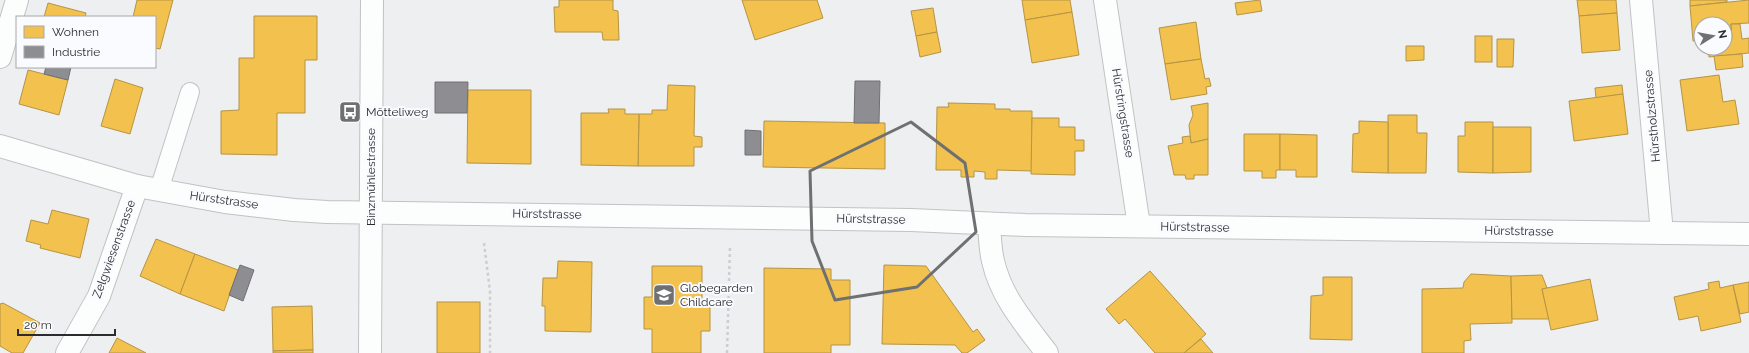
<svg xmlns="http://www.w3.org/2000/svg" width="1749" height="353" font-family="Raleway,sans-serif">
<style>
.homes{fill:#f2c14e;stroke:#b69444}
.industry{fill:#8d8d92;stroke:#707074}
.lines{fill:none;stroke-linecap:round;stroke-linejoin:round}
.service-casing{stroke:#c1c2c4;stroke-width:20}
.minor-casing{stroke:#c1c2c4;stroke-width:24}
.tertiary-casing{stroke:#c1c2c4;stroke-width:24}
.path{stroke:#ceced0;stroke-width:2.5;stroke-dasharray:3 3;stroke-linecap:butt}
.service{stroke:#fcfdfd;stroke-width:18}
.minor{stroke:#fcfdfd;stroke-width:22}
.tertiary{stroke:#fcfdfd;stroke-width:22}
.marked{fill:none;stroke:#6f7072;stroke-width:3;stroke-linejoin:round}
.labels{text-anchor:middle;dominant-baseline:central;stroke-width:4;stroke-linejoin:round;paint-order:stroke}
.poi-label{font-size:12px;fill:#2b2c2e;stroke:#f9fbff;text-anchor:start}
.street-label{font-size:12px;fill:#2b2c2e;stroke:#f9fbff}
</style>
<rect width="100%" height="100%" fill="#edeff1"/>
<!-- homes -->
<g class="homes">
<path d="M137 0H173L160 49 155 48V17H133Z"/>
<path d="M559 0H613V10L618 11 619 40H603L602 32H555L554 7H559Z"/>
<path d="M742 0H817L823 18 755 40Z"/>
<path d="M1022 0H1070L1072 12 1025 20Z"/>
<path d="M1260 0 1262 11 1237 15 1235 3Z"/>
<path d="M1577 0H1616L1617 13 1579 16Z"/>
<path d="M1690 0H1727V2L1690 6Z"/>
<path d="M1749 0V23L1731 24 1732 38 1725 39V24H1701V41H1693L1690 6Z"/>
<path d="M48 3 86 13 85 17H44Z"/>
<path d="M933 8 937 32 916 36 911 11Z"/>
<path d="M1072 12 1079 55 1032 63 1025 20Z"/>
<path d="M1617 13 1620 50 1582 53 1579 16Z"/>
<path d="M254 16H317V60H305V113H277V155L221 154V111L239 110V58H254Z"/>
<path d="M1196 22 1201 59 1165 64 1159 28Z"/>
<path d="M1731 24H1740L1742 39 1749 38V53L1709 57 1708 48H1725V39L1732 38Z"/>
<path d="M937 32 941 52 920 57 916 36Z"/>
<rect x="1475" y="36" width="17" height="26"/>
<path d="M1497 39H1514L1513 67H1497Z"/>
<path d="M1406 46H1424V60L1406 61Z"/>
<path d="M1742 54 1743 67 1716 70 1714 56Z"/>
<path d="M1201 59 1205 79 1209 78 1211 86 1206 87 1207 94 1171 100 1165 64Z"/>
<path d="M28 70 68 80 59 115 19 104Z"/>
<path d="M1719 75 1723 102 1735 100 1739 124 1687 131 1680 80Z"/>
<path d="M115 79 143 88 130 134 101 126Z"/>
<path d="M668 85 695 86 694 136 702 137V147H694V166H638L639 114H652V110H667Z"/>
<path d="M1622 85 1623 94 1596 98 1595 88Z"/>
<path d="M468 90H531V164L467 163Z"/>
<path d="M1623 94 1628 134 1574 141 1569 101Z"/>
<path d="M948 103 995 104V109H1010V111H1032V171L997 170V179H985V172L974 171V177H961V170H936L937 107H949Z"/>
<path d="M1208 103V139L1191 143 1189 125 1193 115 1191 106Z"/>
<path d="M608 109H625V114H639L638 166 581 165V113H609Z"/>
<path d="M1388 115H1417V133H1427L1426 173H1388Z"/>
<path d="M1032 118H1059V127H1075V140H1084V151H1075V175L1031 174Z"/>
<path d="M764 121 885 123V169L763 167Z"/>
<path d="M1359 121 1388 122V173L1352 172 1353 134 1359 133Z"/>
<path d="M1465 122H1493V173L1458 172V136H1465Z"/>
<path d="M1493 127H1531V172L1493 173Z"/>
<path d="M1244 134H1280V170H1276V178H1262V171H1244Z"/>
<path d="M1280 134 1317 135V177H1296V170H1280Z"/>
<path d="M1190 136 1191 143 1208 139V175H1194V179H1186L1185 175H1174L1168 146 1183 143 1182 137Z"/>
<path d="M52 210 89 219 80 258 40 248 41 245 26 241 31 220 48 224Z"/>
<path d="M156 239 195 254 180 294 140 276Z"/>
<path d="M195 254 238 270 224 311 180 294Z"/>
<path d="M558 261 592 262 591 332 545 331V306H542L543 278H557Z"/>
<path d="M884 265 926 266 973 332 977 329 985 340 967 353H962L955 345 882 344Z"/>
<path d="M652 266H702V300L710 299V331H701V353H652V329H644V297H652Z"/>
<path d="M764 268 831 269V280H850V345H831V353H764Z"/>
<path d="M1150 271 1206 334 1184 353H1155L1125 319 1119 324 1106 309Z"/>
<path d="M1471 274 1511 276 1512 323 1470 324 1471 340 1464 341V353H1422V289L1463 288 1464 282Z"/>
<path d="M1542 275 1547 288 1542 289 1549 319H1512L1511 276Z"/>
<path d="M1323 277H1352V340L1310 339 1311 296 1323 295Z"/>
<path d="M1590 279 1598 320 1551 330 1542 289Z"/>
<path d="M1719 281 1720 288 1733 285 1741 322 1701 331 1698 316 1679 320 1674 297 1709 289 1708 283Z"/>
<path d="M1749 282V312L1740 314 1733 285Z"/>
<rect x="437" y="302" width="43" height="51"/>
<path d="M3 303 40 323 23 353H12L0 346V304Z"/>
<path d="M312 306 313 350 273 351 272 307Z"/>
<path d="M117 338 146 353H109Z"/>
<path d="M1201 339 1213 353H1184Z"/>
<path d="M313 350V353H273V351Z"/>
</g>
<!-- industry -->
<g class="industry">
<path d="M46 67H71L68 80 44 74Z"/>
<path d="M855 81H880L879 123H854Z"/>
<path d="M435 82H468L467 113H435Z"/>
<path d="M745 130 761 131V155H745Z"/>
<path d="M240 265 254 270 243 301 229 295Z"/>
</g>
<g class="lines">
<!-- service casing -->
<g class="service-casing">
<path id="service" d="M159 190 190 92"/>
</g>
<!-- minor casing -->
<g class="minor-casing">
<g id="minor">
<path d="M1105 0 1139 226"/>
<path d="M1641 0 1662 233"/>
<path d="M0 57 17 0"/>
<path d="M0 146 137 186 225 202 294 210 327 212 911 220 1025 225 1749 234"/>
<path d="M989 224C990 236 990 249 993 261 1001 297 1025 324 1047 353"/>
<path d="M67 353 99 296 137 186"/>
</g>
</g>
<!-- tertiary casing -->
<g class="tertiary-casing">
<path id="tertiary" d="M370 353 372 0"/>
</g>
<!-- path -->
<g class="path">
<path d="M484 243 490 291V353"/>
<path d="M727 353 730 246"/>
</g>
<!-- service -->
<use href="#service" class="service"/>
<!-- minor -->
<use href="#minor" class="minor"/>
<!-- tertiary -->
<use href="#tertiary" class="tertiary"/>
</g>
<!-- marked area -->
<path class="marked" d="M911 122 965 163 976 232 917 287 835 300 812 241 810 171Z"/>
<!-- icons -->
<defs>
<g id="bus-square" transform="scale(1.15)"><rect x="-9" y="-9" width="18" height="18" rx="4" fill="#6f7072" stroke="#f9fbff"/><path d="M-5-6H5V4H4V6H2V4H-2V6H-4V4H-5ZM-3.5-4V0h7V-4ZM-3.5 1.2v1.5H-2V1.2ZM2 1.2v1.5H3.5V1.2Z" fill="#fff"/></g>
<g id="school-square" transform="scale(1.15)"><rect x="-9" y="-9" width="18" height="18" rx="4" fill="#6f7072" stroke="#f9fbff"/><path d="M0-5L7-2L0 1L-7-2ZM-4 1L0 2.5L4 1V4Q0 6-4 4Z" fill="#fff"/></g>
</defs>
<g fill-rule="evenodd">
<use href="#bus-square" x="350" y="112"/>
<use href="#school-square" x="664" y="295"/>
</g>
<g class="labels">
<!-- poi labels -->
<g class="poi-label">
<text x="366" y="112">Mötteliweg</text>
<text x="680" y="288">Globegarden<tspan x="680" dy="14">Childcare</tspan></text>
</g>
<!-- street labels -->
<g class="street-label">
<text transform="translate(1123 113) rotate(81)">Hürstringstrasse</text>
<text transform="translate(1652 116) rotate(-95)">Hürstholzstrasse</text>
<text transform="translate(371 177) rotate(-90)">Binzmühlestrasse</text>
<text transform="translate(224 200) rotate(8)">Hürststrasse</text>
<text transform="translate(547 214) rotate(1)">Hürststrasse</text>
<text transform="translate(871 219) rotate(1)">Hürststrasse</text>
<text transform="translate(1195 227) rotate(1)">Hürststrasse</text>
<text transform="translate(1519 231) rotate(1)">Hürststrasse</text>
<text transform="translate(114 249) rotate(-70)">Zelgwiesenstrasse</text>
</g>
</g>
<!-- legend -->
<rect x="16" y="16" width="140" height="52" fill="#f9fbff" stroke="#a7a8ab"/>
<rect x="24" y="26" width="20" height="12" fill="#f2c14e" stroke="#a7a8ab"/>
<text x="52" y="36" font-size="12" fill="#2b2c2e">Wohnen</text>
<rect x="24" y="46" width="20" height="12" fill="#8d8d92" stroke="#a7a8ab"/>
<text x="52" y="56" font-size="12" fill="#2b2c2e">Industrie</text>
<!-- north arrow -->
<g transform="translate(1713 36) rotate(79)"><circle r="19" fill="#f9fbff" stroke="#a7a8ab"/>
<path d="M0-3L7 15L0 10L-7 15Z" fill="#6f7072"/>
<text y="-6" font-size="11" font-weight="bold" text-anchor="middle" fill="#2b2c2e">N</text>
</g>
<!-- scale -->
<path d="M18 329v6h97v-6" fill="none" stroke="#2b2c2e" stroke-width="2"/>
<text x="24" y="329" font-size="12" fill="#2b2c2e" stroke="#f9fbff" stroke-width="3" paint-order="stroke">20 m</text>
</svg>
